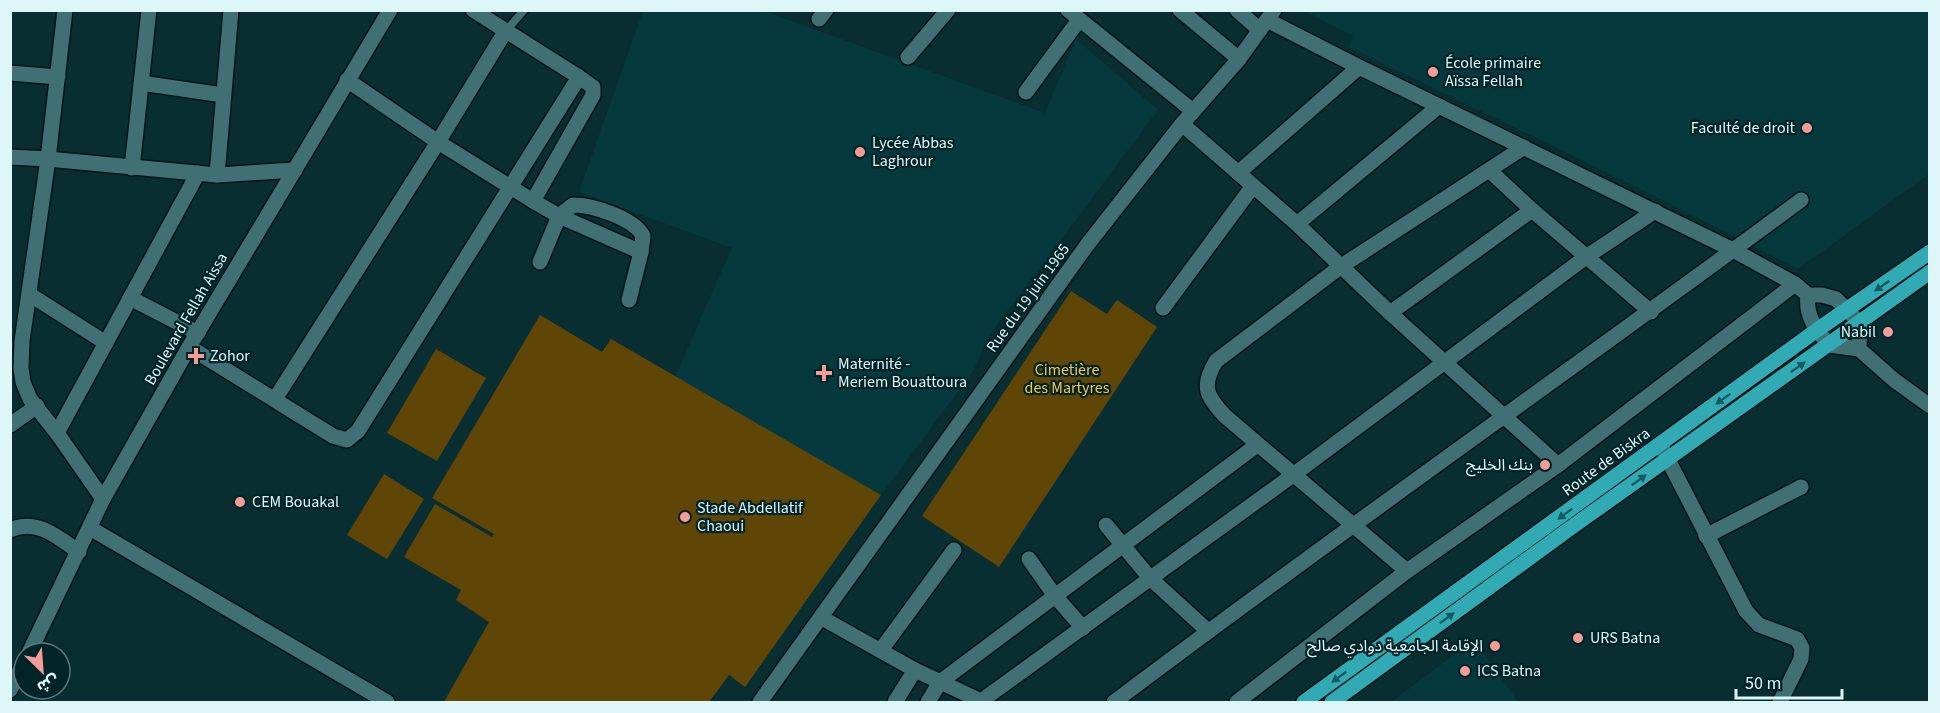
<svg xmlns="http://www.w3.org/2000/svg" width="1940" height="713" font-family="'Source Sans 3','Noto Sans Arabic',sans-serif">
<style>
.built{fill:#06393d}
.green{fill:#604606}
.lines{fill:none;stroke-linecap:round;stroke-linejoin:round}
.lane-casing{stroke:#001517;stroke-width:11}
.street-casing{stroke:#001517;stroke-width:18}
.secondary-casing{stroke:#001517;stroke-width:18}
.primary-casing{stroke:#001517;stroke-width:18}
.lane{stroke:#406f74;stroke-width:8}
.street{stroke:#406f74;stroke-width:15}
.secondary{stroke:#406f74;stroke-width:15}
.primary{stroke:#32aab4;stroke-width:15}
.oneway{fill:#145a60}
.poi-dot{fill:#f59c96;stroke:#002428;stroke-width:2}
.labels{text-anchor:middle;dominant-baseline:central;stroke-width:4.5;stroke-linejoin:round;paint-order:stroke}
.poi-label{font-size:16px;fill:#ddf6f8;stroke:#002428;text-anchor:start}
.street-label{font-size:16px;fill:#ddf6f8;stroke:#002428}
.park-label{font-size:16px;fill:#f6c250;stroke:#002428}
</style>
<rect width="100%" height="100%" fill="#082e32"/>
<!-- built -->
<g class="built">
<path d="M643 11H764L1045 113 1076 39 1158 110 988 337 974 370 881 495 675 377 732 248 579 192Z"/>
<path d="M1305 11H1929V174L1798 269 1643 190 1349 47 1353 36Z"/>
<path d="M1474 640 1518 702H1391Z"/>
</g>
<!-- green -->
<g class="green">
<path d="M1071 291 1107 314 1117 300 1157 327 999 567 922 516Z"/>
<path d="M540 315 602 352 611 339 881 495 745 687 729 675 709 702H444L489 622 456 600 461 590 404 557 435 504 492 537 494 534 432 498Z"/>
<path d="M436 349 486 378 437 461 387 433Z"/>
<path d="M384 474 424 499 387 559 347 535Z"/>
</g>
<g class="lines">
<!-- lane casing -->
<g class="lane-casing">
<path id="lane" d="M505 32 524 10"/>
</g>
<!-- street casing -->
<g class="street-casing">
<g id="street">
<path d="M65 10 48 159 22 341 21 368 23 382 30 399 57 433 103 499"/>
<path d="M1180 10 1239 59"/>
<path d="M1237 10 1260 30"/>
<path d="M819 19 826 10"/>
<path d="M908 57 948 10"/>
<path d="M10 73 58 77"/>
<path d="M347 80 438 142 533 201 559 216 641 252"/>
<path d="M141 83 223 95"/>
<path d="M1026 92 1079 20"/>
<path d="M1182 124 1297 224 1390 313 1558 465"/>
<path d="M10 157 48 159 217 175 295 170"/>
<path d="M132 168 149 10"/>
<path d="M1489 170 1532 210 1651 312"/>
<path d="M1238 173 1359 67"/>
<path d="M217 175 231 10"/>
<path d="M533 201 593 95V87L579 77"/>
<path d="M1297 224 1439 106"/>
<path d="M540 262 559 216 573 205C592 205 634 218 643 236L641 252 629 300"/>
<path d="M29 294 106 343"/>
<path d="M130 298 198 333"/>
<path d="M1163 308 1253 186"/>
<path d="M1390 313 1532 210"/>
<path d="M189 347 333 436 347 440 358 431 579 77 473 10"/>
<path d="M275 399 438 142 505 32"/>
<path d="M10 425 37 406"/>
<path d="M57 433 198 173"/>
<path d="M1662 448 1746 611 1759 625 1797 639 1802 648 1801 659 1780 702"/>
<path d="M1106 525 1150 578 1208 631"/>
<path d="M10 530C37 518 58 537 79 552"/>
<path d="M1706 536 1801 487"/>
<path d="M1029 559 1055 596 1083 628"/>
<path d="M1407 571 1225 416C1206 396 1201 386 1216 361L1340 267 1524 147"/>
<path d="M881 650 954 550"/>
<path d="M940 682 1257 445"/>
<path d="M981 701 1293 475 1586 257 1655 211"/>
<path d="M1114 702C1340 531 1573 369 1801 200"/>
<path d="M1237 702 1407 571 1558 465 1795 284"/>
</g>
</g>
<!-- secondary casing -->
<g class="secondary-casing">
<g id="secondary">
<path d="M1068 10 1193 111"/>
<path d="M1267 20 1359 67 1733 250 1795 284 1808 295H1822L1836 299 1860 323 1859 349"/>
<path d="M1808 295C1805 316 1816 329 1829 345L1859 349 1894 380 1930 406"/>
<path d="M90 528 387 702"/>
<path d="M822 618 915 670 983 702"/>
<path d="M29 653 103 499 189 347 390 10"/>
<path d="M10 690 24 663"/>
<path d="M760 702 1087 245 1182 124 1239 59 1274 10"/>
<path d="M895 702 915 670"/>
<path d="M928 702 940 682"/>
</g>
</g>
<!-- primary casing -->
<g class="primary-casing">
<g id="primary">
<path d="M1304 702 1817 330 1930 252"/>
<path d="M1332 702 1569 529 1930 272"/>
</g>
</g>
<!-- lane -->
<use href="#lane" class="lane"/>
<!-- street -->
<use href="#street" class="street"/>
<!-- secondary -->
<use href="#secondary" class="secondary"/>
<!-- primary -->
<use href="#primary" class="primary"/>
</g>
<!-- one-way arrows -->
<defs><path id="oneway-solid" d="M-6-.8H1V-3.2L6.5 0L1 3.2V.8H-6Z" transform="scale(1.5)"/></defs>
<g class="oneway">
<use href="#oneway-solid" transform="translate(1882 286) rotate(145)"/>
<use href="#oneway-solid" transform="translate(1798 367) rotate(-35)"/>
<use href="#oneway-solid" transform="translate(1723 399) rotate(144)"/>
<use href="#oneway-solid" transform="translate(1639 480) rotate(-36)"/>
<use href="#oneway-solid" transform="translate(1565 514) rotate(144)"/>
<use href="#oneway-solid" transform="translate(1447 618) rotate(-36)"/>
<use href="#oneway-solid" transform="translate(1339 677) rotate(144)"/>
</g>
<!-- markers -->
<g class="poi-dot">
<circle cx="1433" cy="72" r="6"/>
<circle cx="1807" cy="128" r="6"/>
<circle cx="860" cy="152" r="6"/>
<circle cx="1888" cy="332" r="6"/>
<path d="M193 347h6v6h6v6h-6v6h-6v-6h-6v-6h6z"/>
<path d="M821 364h6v6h6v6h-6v6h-6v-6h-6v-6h6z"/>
<circle cx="1545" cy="465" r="6"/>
<circle cx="240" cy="502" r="6"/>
<circle cx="685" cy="517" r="6"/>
<circle cx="1578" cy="638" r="6"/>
<circle cx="1495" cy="646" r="6"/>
<circle cx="1465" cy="671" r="6"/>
</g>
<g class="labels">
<!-- poi labels -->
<g class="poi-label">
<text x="1445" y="63">École primaire<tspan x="1445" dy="18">Aïssa Fellah</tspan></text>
<text x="1795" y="128" text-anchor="end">Faculté de droit</text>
<text x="872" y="143">Lycée Abbas<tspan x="872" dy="18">Laghrour</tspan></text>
<text x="1876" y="332" text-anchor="end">Nabil</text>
<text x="210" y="356">Zohor</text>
<text x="838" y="364">Maternité -<tspan x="838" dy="18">Meriem Bouattoura</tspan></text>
<text x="1533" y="465" text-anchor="end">بنك الخليج</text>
<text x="252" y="502">CEM Bouakal</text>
<text x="697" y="508">Stade Abdellatif<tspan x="697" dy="18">Chaoui</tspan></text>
<text x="1590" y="638">URS Batna</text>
<text x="1483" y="646" text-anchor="end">الإقامة الجامعية دوادي صالح</text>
<text x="1477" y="671">ICS Batna</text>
</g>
<!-- street labels -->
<g class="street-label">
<text transform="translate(1028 298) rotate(-54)">Rue du 19 juin 1965</text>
<text transform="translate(186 319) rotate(-60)">Boulevard Fellah Aissa</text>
<text transform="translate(1606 462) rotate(-36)">Route de Biskra</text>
</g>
<!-- park labels -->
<g class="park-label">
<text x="1067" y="370">Cimetière<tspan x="1067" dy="18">des Martyres</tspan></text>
</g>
</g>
<!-- border -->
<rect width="1940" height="713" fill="none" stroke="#ddf6f8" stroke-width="24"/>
<!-- north arrow -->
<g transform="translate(42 671) rotate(155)"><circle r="28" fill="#002428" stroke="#58787b" stroke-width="1.5"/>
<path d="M0-4.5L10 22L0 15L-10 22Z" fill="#f59c96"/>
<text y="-9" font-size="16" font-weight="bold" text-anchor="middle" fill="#ddf6f8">ش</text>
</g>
<!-- scale -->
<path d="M1736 689v9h106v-9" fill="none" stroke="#ddf6f8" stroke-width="3"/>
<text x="1745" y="689" font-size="18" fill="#ddf6f8" stroke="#002428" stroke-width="4.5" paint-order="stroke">50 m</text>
</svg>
